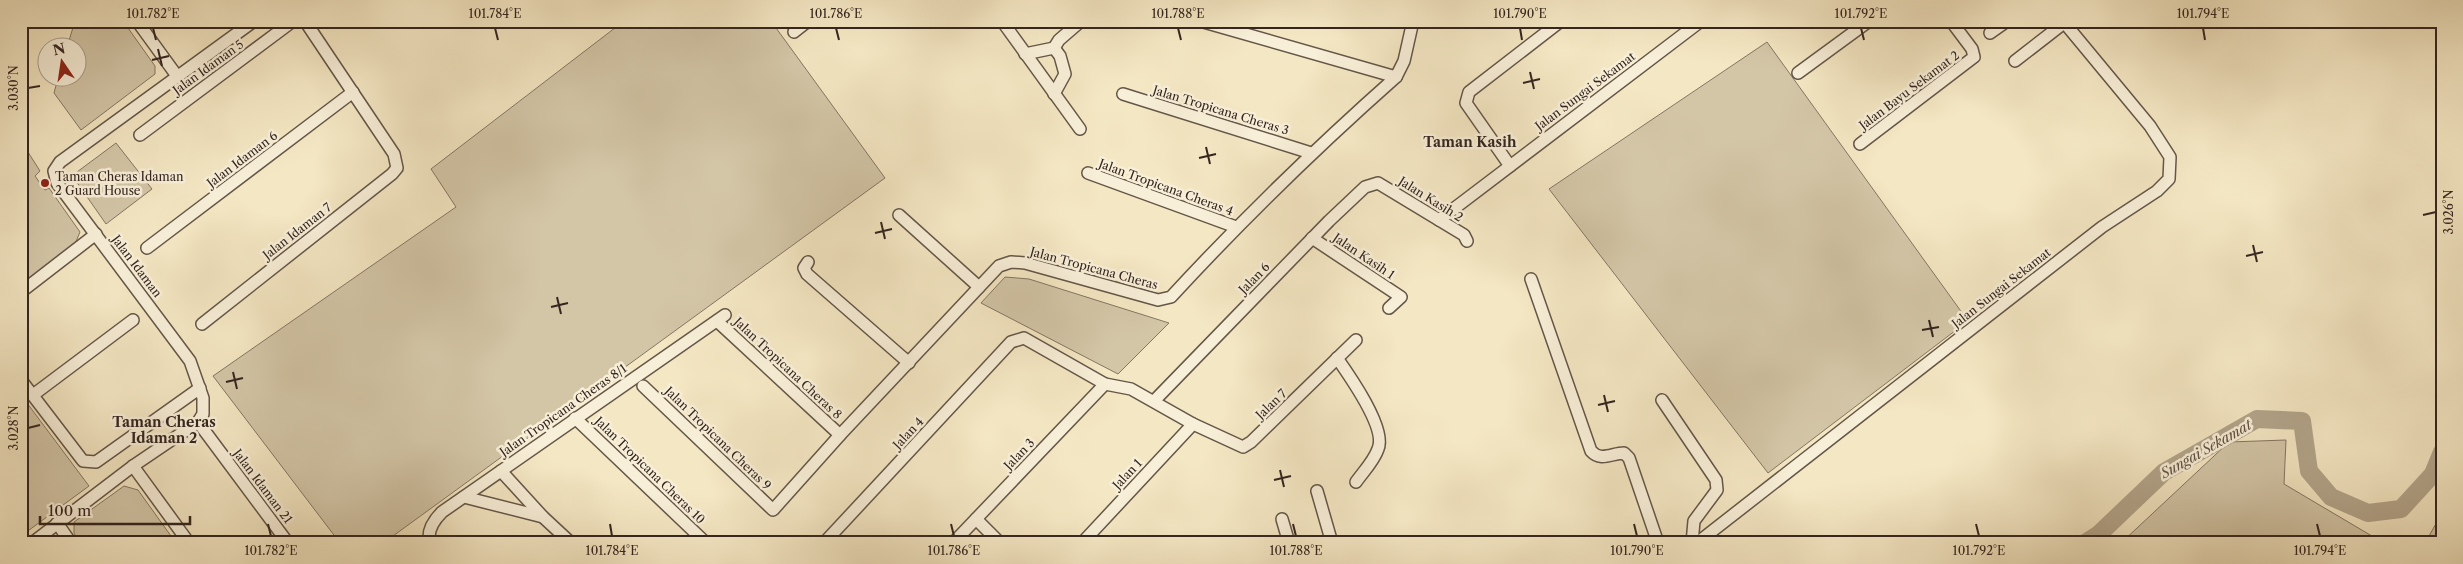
<svg xmlns="http://www.w3.org/2000/svg" width="2463" height="564" font-family="'Libre Caslon Text',serif">
<style>
.green{fill:#d3c6a7;stroke:#847663}
.lines{fill:none;stroke-linecap:round;stroke-linejoin:round}
.river{stroke:#b3a58b;stroke-width:18}
.minor-casing{stroke:#645648;stroke-width:14}
.minor{stroke:#f8efd8;stroke-width:11}
.ticks{fill:none;stroke:#34251f;stroke-width:2}
.poi-dot{fill:#8f2418;stroke:#f8efd8;stroke-width:2}
.labels{text-anchor:middle;dominant-baseline:central;stroke-width:5;stroke-linejoin:round;paint-order:stroke}
.street-label{font-size:12px;fill:#34251f;stroke:#f8efd8}
.poi-label{font-size:12px;fill:#34251f;stroke:#f8efd8;text-anchor:start}
.neighbourhood-label{font-size:14px;font-weight:bold;fill:#34251f;stroke:#f8efd8}
.water-label{font-size:14px;font-style:italic;fill:#605245;stroke:#f8efd8}
.neatline{fill:none;stroke:#34251f;stroke-width:2}
.ticks-label{font-size:12px;text-anchor:middle;fill:#34251f}
</style>
<rect width="100%" height="100%" fill="#f4e7c3"/>
<filter id="stains"><feTurbulence type="fractalNoise" baseFrequency=".004" numOctaves="4"/><feColorMatrix values="0 0 0 0 .2 0 0 0 0 .09 0 0 0 0 .02 0 0 0 .5 -.17"/></filter>
<radialGradient id="worn" r=".72"><stop offset=".6" stop-color="#630" stop-opacity="0"/><stop offset="1" stop-color="#630" stop-opacity=".3"/></radialGradient>
<!-- green -->
<g class="green">
<path d="M75 21H123L155 66V74L81 130 54 93 58 78H78V48L67 47Z"/>
<path d="M624 21H771L885 178 393 536 410 543H340L213 376 456 207 431 169Z"/>
<path d="M1767 42 1968 321 1768 473 1549 189Z"/>
<path d="M116 143 152 189 106 224 76 181 77 172Z"/>
<path d="M26 149 40 171 35 176 45 190 49 188 80 232 75 244 21 286V153Z"/>
<path d="M1005 277 1029 279 1169 323 1118 374 981 303Z"/>
<path d="M21 395 89 486 21 536Z"/>
<path d="M2286 440 2284 484 2382 542 2429 536 2442 513V543H2121L2229 442Z"/>
<path d="M124 486 138 490 176 543H79L74 533V522Z"/>
</g>
<g class="lines">
<!-- river -->
<path class="river" d="M2085 543 2099 534 2164 472 2257 419 2302 421 2309 471 2331 497 2368 513 2401 509 2433 474 2442 452"/>
<!-- minor casing -->
<g class="minor-casing">
<g id="minor">
<path d="M137 21 177 76"/>
<path d="M1002 21 1080 129"/>
<path d="M1200 21 1396 77"/>
<path d="M794 32 808 21"/>
<path d="M1990 33 2007 21"/>
<path d="M1054 48 1059 40 1081 21"/>
<path d="M1025 54 1054 48 1060 56 1065 74 1054 94"/>
<path d="M2015 61 2064 23"/>
<path d="M1798 73 1869 21"/>
<path d="M1123 94 1311 153"/>
<path d="M140 135 293 21"/>
<path d="M1860 144 1974 57 1972 49 1951 21"/>
<path d="M1510 166 1466 103 1469 92 1561 21"/>
<path d="M1088 173 1236 227"/>
<path d="M899 215 979 287"/>
<path d="M1439 220 1701 21"/>
<path d="M1312 238 1401 297 1389 308"/>
<path d="M147 248 353 92"/>
<path d="M808 262 804 268 807 274 909 363"/>
<path d="M1531 279 1591 451C1601 462 1612 453 1624 453L1629 458 1658 543"/>
<path d="M21 292 96 234"/>
<path d="M717 321 840 435"/>
<path d="M202 324 392 174 397 168 394 154 305 21"/>
<path d="M1337 358C1349 375 1387 429 1378 449 1374 461 1363 472 1356 482"/>
<path d="M21 380 83 461 96 462 200 388"/>
<path d="M643 386 773 510 840 435 999 266 1011 262 1025 263 1158 300 1171 297C1242 220 1317 147 1396 77L1404 61 1413 21"/>
<path d="M33 395 133 320"/>
<path d="M1155 400 1329 221 1365 187 1378 183 1464 235 1467 241"/>
<path d="M1662 400 1716 480 1717 490 1694 521 1692 543"/>
<path d="M575 418 706 543"/>
<path d="M198 422 288 543"/>
<path d="M133 466 189 543"/>
<path d="M501 471 543 517 571 543"/>
<path d="M1317 491 1332 543"/>
<path d="M464 497 543 517"/>
<path d="M976 519 1000 543"/>
<path d="M1282 519 1289 543"/>
<path d="M57 523 71 543"/>
<path d="M429 537C429 527 435 519 442 512L725 315"/>
<path d="M32 543 133 466 198 422 203 414V398L190 361 57 183 54 171 60 162 254 21"/>
<path d="M824 543 1011 342 1024 338 1105 384 1131 389 1193 424 1243 447 1251 442 1356 340"/>
<path d="M953 543 1105 384"/>
<path d="M1082 543 1193 424"/>
<path d="M1697 543 2102 227 2157 191 2169 179 2170 157 2150 126 2063 21"/>
</g>
</g>
<!-- minor -->
<use href="#minor" class="minor"/>
</g>
<!-- ticks -->
<path class="ticks" d="M153 28 156 40M495 28 498 40M836 28 839 40M1178 28 1181 40M1520 28 1522 40M1861 28 1864 40M2203 28 2205 40M158 49 162 66M152 60 169 56M1530 72 1534 89M1523 83 1540 79M28 88 40 86M1206 147 1210 164M1199 158 1216 154M2423 215 2436 212M881 222 885 239M875 233 892 229M2253 245 2257 262M2246 256 2263 252M557 297 561 314M551 307 568 303M1929 320 1933 337M1922 330 1939 327M233 372 237 389M226 382 243 378M1604 395 1608 412M1598 405 1615 401M28 428 40 425M1280 470 1284 487M1274 480 1291 476M268 524 271 536M610 524 612 536M951 524 954 536M1293 524 1296 536M1634 524 1637 536M1976 524 1979 536M2317 524 2320 536"/>
<!-- markers -->
<circle class="poi-dot" cx="45" cy="183" r="5"/>
<g class="labels">
<!-- street labels -->
<g class="street-label">
<text transform="translate(208 67) rotate(-36)">Jalan Idaman 5</text>
<text transform="translate(1909 90) rotate(-37)">Jalan Bayu Sekamat 2</text>
<text transform="translate(1585 91) rotate(-37)">Jalan Sungai Sekamat</text>
<text transform="translate(1221 110) rotate(17)">Jalan Tropicana Cheras 3</text>
<text transform="translate(242 159) rotate(-37)">Jalan Idaman 6</text>
<text transform="translate(1166 187) rotate(20)">Jalan Tropicana Cheras 4</text>
<text transform="translate(1431 199) rotate(32)">Jalan Kasih 2</text>
<text transform="translate(297 231) rotate(-38)">Jalan Idaman 7</text>
<text transform="translate(1364 256) rotate(34)">Jalan Kasih 1</text>
<text transform="translate(137 266) rotate(53)">Jalan Idaman</text>
<text transform="translate(1094 268) rotate(15)">Jalan Tropicana Cheras</text>
<text transform="translate(1254 278) rotate(-46)">Jalan 6</text>
<text transform="translate(2001 288) rotate(-38)">Jalan Sungai Sekamat</text>
<text transform="translate(788 368) rotate(43)">Jalan Tropicana Cheras 8</text>
<text transform="translate(1271 404) rotate(-44)">Jalan 7</text>
<text transform="translate(563 410) rotate(-35)">Jalan Tropicana Cheras 8/1</text>
<text transform="translate(908 433) rotate(-47)">Jalan 4</text>
<text transform="translate(718 438) rotate(44)">Jalan Tropicana Cheras 9</text>
<text transform="translate(1019 454) rotate(-46)">Jalan 3</text>
<text transform="translate(650 470) rotate(44)">Jalan Tropicana Cheras 10</text>
<text transform="translate(1127 474) rotate(-47)">Jalan 1</text>
<text transform="translate(263 486) rotate(53)">Jalan Idaman 21</text>
</g>
<!-- poi labels -->
<g class="poi-label">
<text x="55" y="176">Taman Cheras Idaman<tspan x="55" dy="14">2 Guard House</tspan></text>
</g>
<!-- neighbourhood labels -->
<g class="neighbourhood-label">
<text x="1470" y="142">Taman Kasih</text>
<text x="164" y="422">Taman Cheras<tspan x="164" dy="16">Idaman 2</tspan></text>
</g>
<!-- water labels -->
<g class="water-label">
<text transform="translate(2206 449) rotate(-30)">Sungai Sekamat</text>
</g>
</g>
<!-- margin -->
<rect width="2463" height="564" fill="none" stroke="#f4e7c3" stroke-width="55"/>
<!-- north arrow -->
<g transform="translate(62 62) rotate(347)"><circle r="24" fill="#f8efd8" stroke="#aa9e8e"/>
<path d="M0-4L9 19L0 12L-9 19Z" fill="#8f2418"/>
<text y="-8" font-size="14" font-weight="bold" text-anchor="middle" fill="#34251f">N</text>
</g>
<!-- scale -->
<path d="M40 516v8h150v-8" fill="none" stroke="#34251f" stroke-width="2.5"/>
<text x="48" y="516" font-size="15" fill="#34251f" stroke="#f8efd8" stroke-width="4" paint-order="stroke">100 m</text>
<rect x="28" y="28" width="2408" height="508" class="neatline"/>
<g class="ticks-label">
<text x="153" y="18">101.782°E</text>
<text x="495" y="18">101.784°E</text>
<text x="836" y="18">101.786°E</text>
<text x="1178" y="18">101.788°E</text>
<text x="1520" y="18">101.790°E</text>
<text x="1861" y="18">101.792°E</text>
<text x="2203" y="18">101.794°E</text>
<text transform="translate(14 88) rotate(-90)" y="4">3.030°N</text>
<text transform="translate(2449 212) rotate(-90)" y="4">3.026°N</text>
<text transform="translate(14 428) rotate(-90)" y="4">3.028°N</text>
<text x="271" y="555">101.782°E</text>
<text x="612" y="555">101.784°E</text>
<text x="954" y="555">101.786°E</text>
<text x="1296" y="555">101.788°E</text>
<text x="1637" y="555">101.790°E</text>
<text x="1979" y="555">101.792°E</text>
<text x="2320" y="555">101.794°E</text>
</g>
<rect width="100%" height="100%" filter="url(#stains)"/>
<rect width="100%" height="100%" fill="url(#worn)"/>
</svg>
